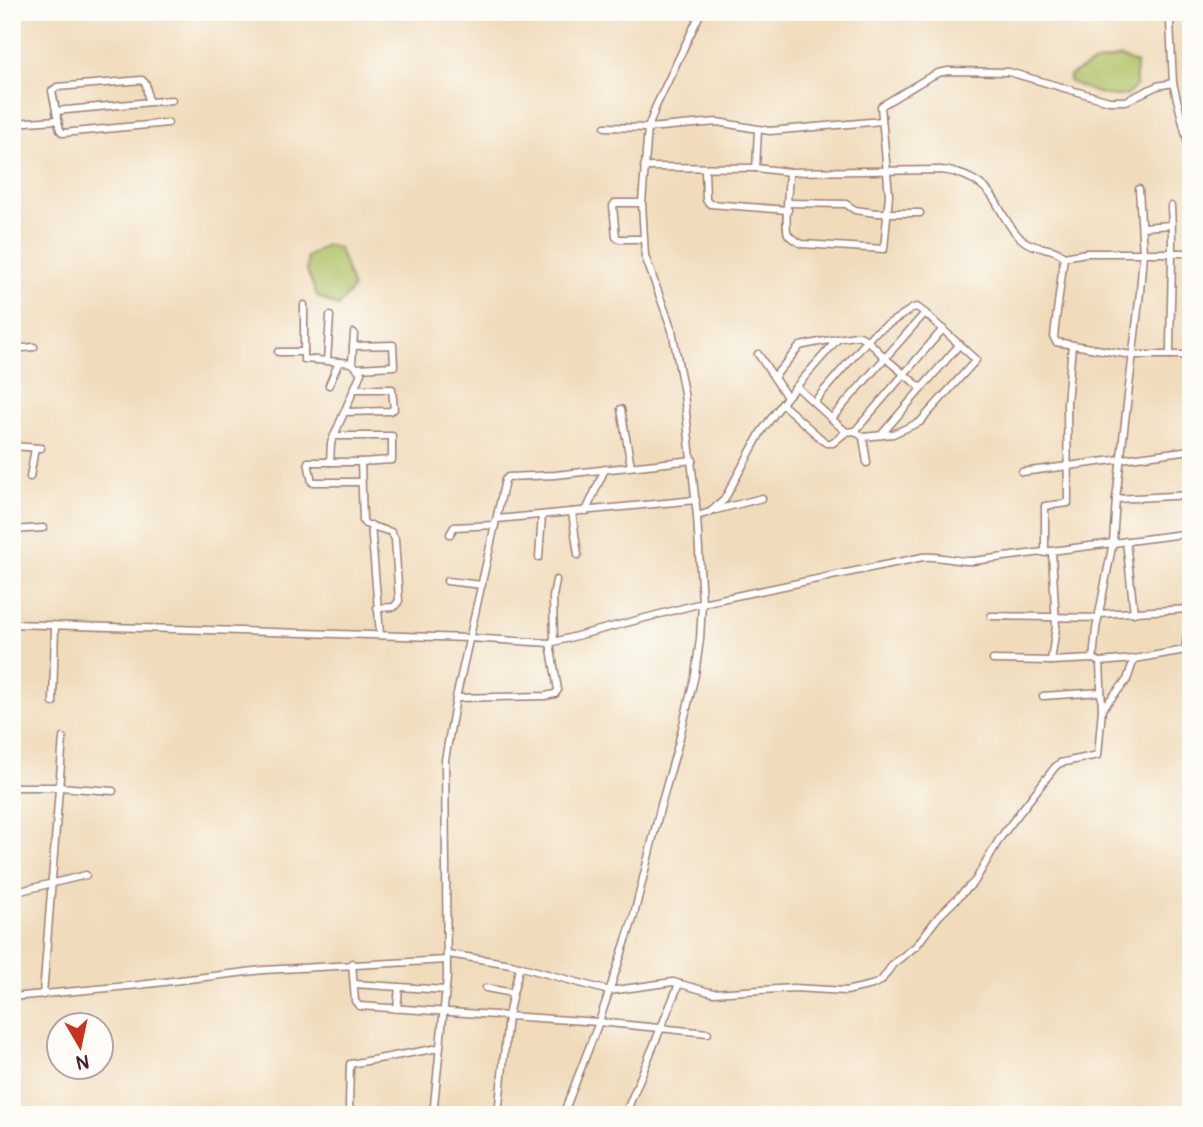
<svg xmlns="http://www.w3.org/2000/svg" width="1203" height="1127" font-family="Pangolin,sans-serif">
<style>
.green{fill:#afc266;stroke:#7c7048;stroke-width:2}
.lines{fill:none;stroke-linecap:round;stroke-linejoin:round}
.minor-casing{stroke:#9d7e73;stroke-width:9}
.minor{stroke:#fff;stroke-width:6}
</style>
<rect width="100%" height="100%" fill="#fdfcf7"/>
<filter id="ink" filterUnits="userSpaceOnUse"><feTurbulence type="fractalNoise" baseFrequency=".0143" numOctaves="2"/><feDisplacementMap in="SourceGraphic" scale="14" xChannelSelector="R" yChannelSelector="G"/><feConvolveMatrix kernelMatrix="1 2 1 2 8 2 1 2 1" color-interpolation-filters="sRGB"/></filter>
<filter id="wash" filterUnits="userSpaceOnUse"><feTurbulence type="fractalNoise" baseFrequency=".00686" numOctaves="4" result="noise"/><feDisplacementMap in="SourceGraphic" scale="28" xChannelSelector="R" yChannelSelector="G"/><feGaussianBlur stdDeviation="1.57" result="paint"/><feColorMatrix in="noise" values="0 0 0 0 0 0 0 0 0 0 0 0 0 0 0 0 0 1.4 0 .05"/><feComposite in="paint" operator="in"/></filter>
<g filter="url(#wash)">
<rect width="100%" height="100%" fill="#f0dcbb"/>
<!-- green -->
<g class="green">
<path d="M1120 57 1136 63V85C1134 88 1132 91 1129 93 1115 102 1081 88 1069 81L1070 75 1093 63Z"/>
<path d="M326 245 339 248 353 288 338 307 317 296 307 271V257Z"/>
</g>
</g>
<g filter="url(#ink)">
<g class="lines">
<!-- minor casing -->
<g class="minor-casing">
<g id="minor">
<path d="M1064 12 1066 15"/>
<path d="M1170 22 1173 83 1191 156"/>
<path d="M148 99 146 84 142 80 57 87 52 91 60 130 63 133 168 123"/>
<path d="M56 111 172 100"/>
<path d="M12 123 58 120"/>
<path d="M605 127 648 128 717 122 770 131 882 121"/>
<path d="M644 167 756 168 789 172 941 170C962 172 985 182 996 202 1004 216 1011 231 1024 241 1036 250 1054 246 1064 257L1086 253H1191"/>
<path d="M705 168 706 200 710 204 788 210"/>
<path d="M756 168 758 130"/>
<path d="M789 172C789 184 784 227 788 234 791 239 797 241 802 244L884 249 889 195 881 106 926 79 938 73 948 71 1009 72 1109 101H1126L1157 86 1173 83"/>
<path d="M642 203H615L613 206 616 237 619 239H643"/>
<path d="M789 203 846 204 855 210 876 213H920"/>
<path d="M1142 227 1172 225"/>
<path d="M1064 257 1055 327 1054 338 1056 342 1131 355H1189L1191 383"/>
<path d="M12 297H13"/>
<path d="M304 305V359L352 363 361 373 331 443 330 462"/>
<path d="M353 346 393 345 394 366 357 368"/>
<path d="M12 349 34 347"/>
<path d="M278 352H304"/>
<path d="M758 354 787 397"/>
<path d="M1170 355C1170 305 1174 256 1171 206"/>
<path d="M327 361 330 316"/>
<path d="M352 363 354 333"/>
<path d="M774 377 800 346C807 344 857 335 860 336 869 340 878 351 885 358L925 313 976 360 920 422 893 434 863 437 855 431 846 432 797 387"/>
<path d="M329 385 339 362"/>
<path d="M814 402 873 334 913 308 917 307 925 313"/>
<path d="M782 404 826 443H833L846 432"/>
<path d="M621 409 631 466"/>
<path d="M345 412 390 411 394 409 392 389H355"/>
<path d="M832 418 885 358 921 388"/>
<path d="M855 431 943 329"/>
<path d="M881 435 960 344"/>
<path d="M334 436H392V460L361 462"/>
<path d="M863 437 867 463"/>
<path d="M12 446 41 448"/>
<path d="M1022 472 1191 450"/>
<path d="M30 477 35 448"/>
<path d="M361 482H312L308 462H361L363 521 365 524 391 532 395 539 399 601 394 607 377 608"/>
<path d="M1116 499 1191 495"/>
<path d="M716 510 762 498"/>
<path d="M586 511 605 469"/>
<path d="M572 512 578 555"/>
<path d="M697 516 710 512 724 500 761 432 787 397 837 340"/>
<path d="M497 519 696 500"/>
<path d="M371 525 380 634"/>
<path d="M12 530 43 528"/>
<path d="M450 534 454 527 495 525"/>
<path d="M1126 541 1134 613"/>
<path d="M1045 553V506L1068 503 1067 403 1072 345"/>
<path d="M539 557 542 515"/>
<path d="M447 581 482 585"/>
<path d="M1099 614 1190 609"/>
<path d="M991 616 1098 618"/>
<path d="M12 624 469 638 550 643 702 603 923 557C940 555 955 562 973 561L1191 533"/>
<path d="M554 642 553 597 556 580"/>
<path d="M1093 659 1096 629 1113 542 1116 499 1140 292 1143 253 1139 189"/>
<path d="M1051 661 1056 627 1052 552"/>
<path d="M1100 662 1134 659 1185 650 1191 605"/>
<path d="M1043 696 1101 692"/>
<path d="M456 698 545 696 555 694 558 690 550 643"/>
<path d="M53 703 55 626"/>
<path d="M1102 709 1127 680 1134 659"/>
<path d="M12 787H59L113 791"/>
<path d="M12 893 86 875"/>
<path d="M448 954 511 964 609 991 673 982 713 993 794 988 846 991 872 985 881 981 893 964 916 946 939 916 975 881 1000 838 1055 767 1060 763 1098 755 1102 709 1100 662 1093 659 1051 661 993 660"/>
<path d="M352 963 355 1001 359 1006 599 1022 708 1033"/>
<path d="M354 984 445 990"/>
<path d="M486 988 513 993 508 1016 498 1115"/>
<path d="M513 993 520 966"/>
<path d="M43 995 63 738"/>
<path d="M12 997 139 985 263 970 447 960"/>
<path d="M397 1009 399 987"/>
<path d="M565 1112 586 1115"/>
<path d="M352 1115 349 1106 350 1064 439 1048"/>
<path d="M381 1115 433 1112"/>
<path d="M433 1115 447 978 445 760 456 698 505 480 508 477 555 475 693 460"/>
<path d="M563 1115 599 1022 633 919 661 805 678 745 695 675 700 639 702 603 697 516 684 393 672 330 645 256 642 203 648 128 656 106 701 12"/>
<path d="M625 1115 679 984"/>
</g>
</g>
<!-- minor -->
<use href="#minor" class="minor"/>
</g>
</g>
<!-- margin -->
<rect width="1203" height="1127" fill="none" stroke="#fdfcf7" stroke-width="42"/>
<!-- north arrow -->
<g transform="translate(80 1046) rotate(171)"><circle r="33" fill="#fdfcf7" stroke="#b5a4a5" stroke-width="2"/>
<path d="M0-5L12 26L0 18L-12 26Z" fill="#c8321e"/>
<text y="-10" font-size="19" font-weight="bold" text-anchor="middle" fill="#4a1f2b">N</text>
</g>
</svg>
